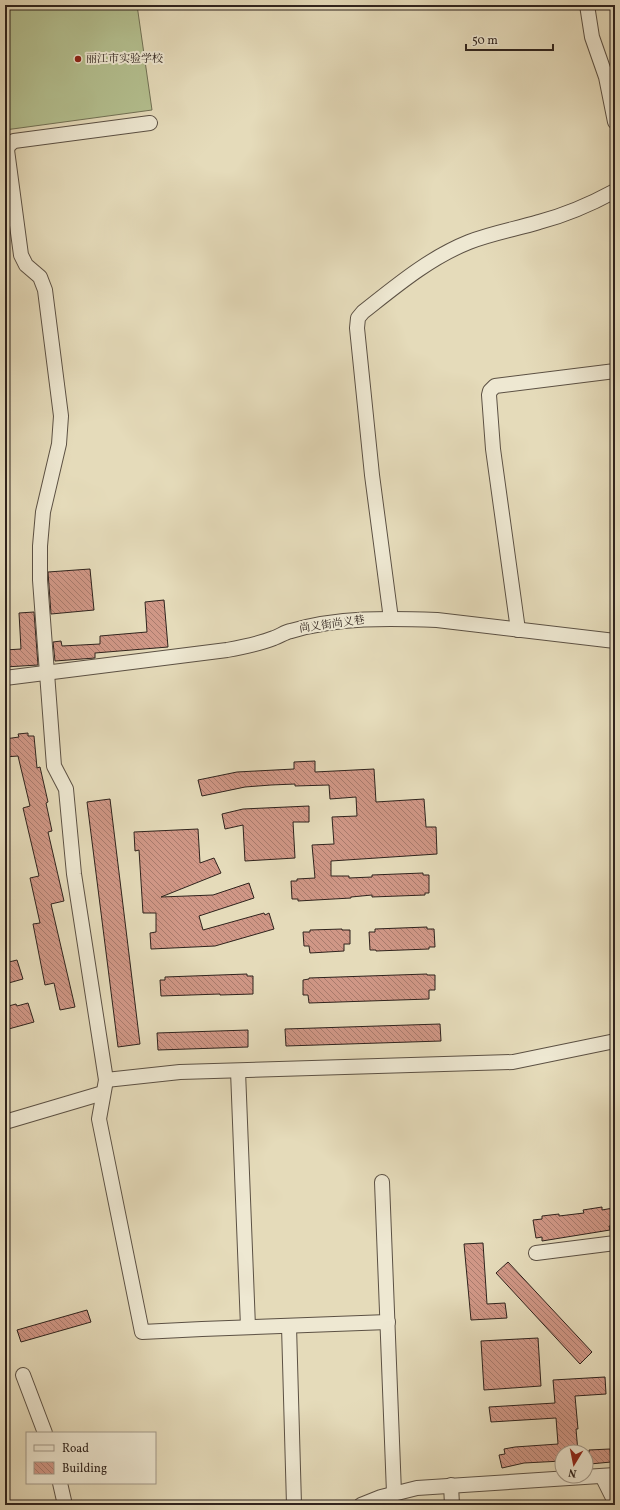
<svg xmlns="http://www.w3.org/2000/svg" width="620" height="1510" font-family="Vollkorn,'Noto Serif SC',serif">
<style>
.garden{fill:#b4c090;stroke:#727256}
.building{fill:url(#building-back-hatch);stroke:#2f231d}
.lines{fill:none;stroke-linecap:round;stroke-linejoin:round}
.street-casing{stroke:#5c5144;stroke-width:16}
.street{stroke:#eee8d2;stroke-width:14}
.poi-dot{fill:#8f2418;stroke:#eee8d2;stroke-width:1.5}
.labels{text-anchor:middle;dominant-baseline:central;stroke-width:4;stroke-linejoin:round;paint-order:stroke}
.poi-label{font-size:11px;fill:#2f231d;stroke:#eee8d2;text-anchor:start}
.street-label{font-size:11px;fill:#2f231d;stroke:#eee8d2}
</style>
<defs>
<pattern id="building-back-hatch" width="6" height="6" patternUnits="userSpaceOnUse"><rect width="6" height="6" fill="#d09786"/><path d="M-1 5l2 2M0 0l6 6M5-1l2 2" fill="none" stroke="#a97b6d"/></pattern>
</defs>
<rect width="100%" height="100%" fill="#e5dbba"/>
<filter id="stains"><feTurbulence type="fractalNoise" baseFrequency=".005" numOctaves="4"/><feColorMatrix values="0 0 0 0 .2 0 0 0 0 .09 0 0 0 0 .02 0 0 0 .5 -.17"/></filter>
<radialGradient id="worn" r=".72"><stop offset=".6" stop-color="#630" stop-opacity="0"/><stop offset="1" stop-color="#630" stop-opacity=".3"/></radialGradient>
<!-- garden -->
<path class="garden" d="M5 5H137L152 110 5 130Z"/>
<!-- building -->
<g class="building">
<path d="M90 569 94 610 51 614 48 572Z"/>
<path d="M164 600 168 647 95 653V658L55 661 53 642 61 641 62 646 100 644V636L147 632 145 602Z"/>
<path d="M34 612 38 665 5 667V650L21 649 19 613Z"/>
<path d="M28 733V736H34L37 768 40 767 48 802 46 803 52 831 48 832 64 901 51 904 75 1007 60 1010 54 983 45 985 33 924 40 923 30 878 39 876 23 808 30 806 18 756 5 757V739L19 737 18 734Z"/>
<path d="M315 761V772L374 769 376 802 424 799 426 827H436L437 854 331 861V876H349V878L372 877V875L423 873V875H429V893H425V895L372 897V895L351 897V898L298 901V899H292L291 881H297V879L315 878 312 845 334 844 332 817 357 816 356 797 330 799 329 785 295 786V784L271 785 245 787 202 796 198 780 237 772 294 769V762Z"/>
<path d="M110 799 140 1044 118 1047 87 802Z"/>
<path d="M309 806V822H293L295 858 245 861 243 825 225 829 222 814 243 809Z"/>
<path d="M198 829 200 863 214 858 221 873 161 897 213 895 249 883 254 898 199 916 203 930 264 913 265 915 269 913 274 929 215 946 151 949 150 933 156 932V913H143L139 850 135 851 134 832Z"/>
<path d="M427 927V929H434L435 947H429V949L376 951V950H370L369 932H375V929Z"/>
<path d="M342 929V930H350V944H344V951L310 953 309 946H304L303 932H310V930Z"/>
<path d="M17 960 23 979 5 984V963Z"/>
<path d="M247 974V976H253V994L220 995V994L161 996 160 980H165V977Z"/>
<path d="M427 974V975H435V990H429V999L309 1003 308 995H303V980L309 979V978Z"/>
<path d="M28 1003 34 1022 5 1030V1007L16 1004 17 1006Z"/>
<path d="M440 1024 441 1041 286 1046 285 1029Z"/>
<path d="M248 1030V1047L158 1050 157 1033Z"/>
<path d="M602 1207V1210L613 1208 615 1226H609L610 1230 542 1241V1237L536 1238 533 1220 542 1219V1216L559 1214V1216L584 1213 583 1210Z"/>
<path d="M483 1243 487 1304 505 1303 507 1318 471 1320 464 1244Z"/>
<path d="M508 1262 592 1352 580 1364 496 1273Z"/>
<path d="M87 1310 91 1322 21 1342 17 1330Z"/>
<path d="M538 1338 541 1386 484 1390 481 1341Z"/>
<path d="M605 1377 606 1394 575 1396 578 1429H576L578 1452H562V1461L524 1463 502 1468 499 1455 505 1454 504 1449 515 1447 558 1444 556 1418 491 1422 489 1407 555 1403 553 1380Z"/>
<path d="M610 1449 611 1462 590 1464 589 1450Z"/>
</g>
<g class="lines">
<!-- street casing -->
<g class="street-casing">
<g id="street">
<path d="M587 5 592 37 606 77 615 122"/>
<path d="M150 123 14 141 9 145 7 150 21 255 26 265 40 277 45 290 61 416 59 444 43 512 40 546V580L54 766 66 789 74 874 106 1080 99 1119 142 1332 202 1329 388 1322"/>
<path d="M391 619 372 475 357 328 358 318 363 312C396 286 429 258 469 242 492 233 516 229 539 222 566 215 591 204 615 191"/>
<path d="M518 630 493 449 489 395 490 391 495 386 615 371"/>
<path d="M5 678 227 650C243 647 259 644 274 638 280 636 285 632 291 631 338 617 389 618 437 620L615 641"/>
<path d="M238 1071 248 1327"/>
<path d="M106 1080 180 1072 513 1062 615 1041"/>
<path d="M5 1122 103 1093"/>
<path d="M382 1182 394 1493"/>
<path d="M536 1253 615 1243"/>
<path d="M289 1326 294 1505"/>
<path d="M23 1375 45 1433"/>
<path d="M602 1476 615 1502"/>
<path d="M60 1483 65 1505"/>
<path d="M451 1485 452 1505"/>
<path d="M361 1505 381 1497 417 1488 615 1475"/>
</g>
</g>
<!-- street -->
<use href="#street" class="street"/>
</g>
<!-- markers -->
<circle class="poi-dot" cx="78" cy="59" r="4"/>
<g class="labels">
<!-- poi labels -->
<g class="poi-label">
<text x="86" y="59">丽江市实验学校</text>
</g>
<!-- street labels -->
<g class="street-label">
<text transform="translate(332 625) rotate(-8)">尚义街尚义巷</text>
</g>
</g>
<!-- margin -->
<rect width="620" height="1510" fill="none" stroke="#e5dbba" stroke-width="20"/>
<rect x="6" y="6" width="608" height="1498" fill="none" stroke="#2f231d" stroke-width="2"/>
<rect x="10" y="10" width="600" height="1490" fill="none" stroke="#2f231d"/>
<!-- legend -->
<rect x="26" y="1432" width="130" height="52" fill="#eee8d2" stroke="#a2998a"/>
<rect x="34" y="1445" width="20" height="6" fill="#eee8d2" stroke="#a2998a"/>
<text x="62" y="1452" font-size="12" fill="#2f231d">Road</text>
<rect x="34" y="1462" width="20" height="12" fill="url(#building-back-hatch)" stroke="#a2998a"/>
<text x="62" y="1472" font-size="12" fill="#2f231d">Building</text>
<!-- north arrow -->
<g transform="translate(574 1464) rotate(190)"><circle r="19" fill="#eee8d2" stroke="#a2998a"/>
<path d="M0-3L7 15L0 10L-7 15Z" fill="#8f2418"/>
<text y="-6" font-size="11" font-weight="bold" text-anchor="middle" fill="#2f231d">N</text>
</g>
<!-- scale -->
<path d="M466 44v6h87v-6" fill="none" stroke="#2f231d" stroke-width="2"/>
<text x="472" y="44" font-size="12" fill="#2f231d" stroke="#eee8d2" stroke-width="3" paint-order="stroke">50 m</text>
<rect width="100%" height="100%" filter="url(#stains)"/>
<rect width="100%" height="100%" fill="url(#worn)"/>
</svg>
